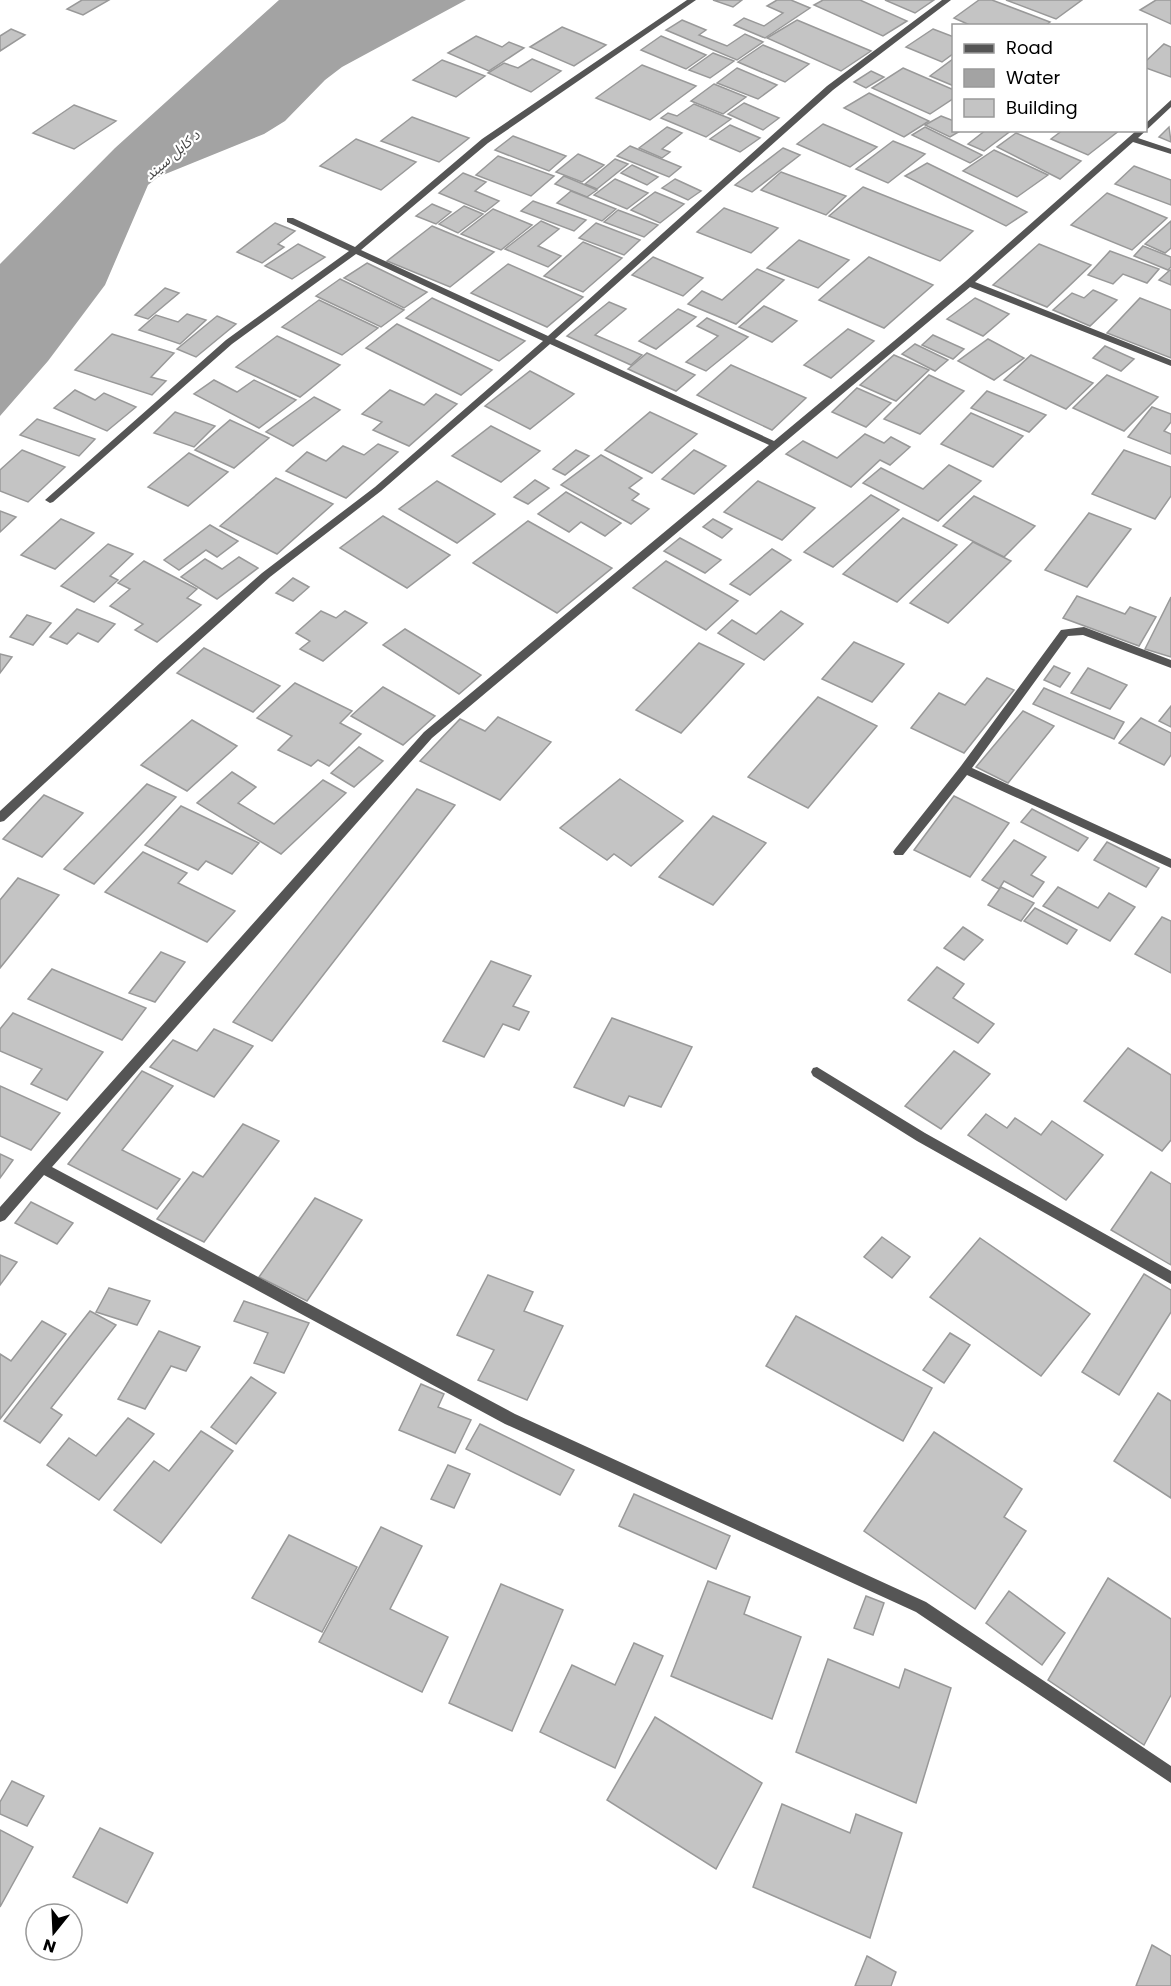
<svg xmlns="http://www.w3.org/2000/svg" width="1171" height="1986" font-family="Poppins,'Noto Sans Arabic',sans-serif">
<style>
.water{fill:#a3a3a3}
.building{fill:#c4c4c4;stroke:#999;stroke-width:1.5}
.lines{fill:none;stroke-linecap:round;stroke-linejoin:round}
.minor{fill:#555;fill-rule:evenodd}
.labels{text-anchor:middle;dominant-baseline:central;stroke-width:4.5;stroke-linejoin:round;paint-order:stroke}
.far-water-label{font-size:14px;font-style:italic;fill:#444;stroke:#fff}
</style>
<rect width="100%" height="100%" fill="#fff"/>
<!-- water -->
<path class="water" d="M279 0H466L342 67 325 80 285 121 264 134 158 177 148 185 105 285 48 361 0 416V264L115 148Z"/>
<!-- building -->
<g class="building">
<path d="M82 0H109L83 15 67 9Z"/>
<path d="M713 0H742L733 7Z"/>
<path d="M777 0H791L810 8 765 38 734 25 744 18 764 26 783 13 767 6Z"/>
<path d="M823 0H860L907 21 883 36 814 5Z"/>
<path d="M885 0H934L915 13Z"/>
<path d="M979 0H992L1050 22 1045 26H972L954 18Z"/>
<path d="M1006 0H1082L1056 19Z"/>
<path d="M1156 0H1171V24L1140 10Z"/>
<path d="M682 20 706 30 699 35 727 46 745 34 763 42 737 60 666 30Z"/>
<path d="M797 20 871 51 841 71 767 38Z"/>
<path d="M562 27 606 45 574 66 530 47Z"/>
<path d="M11 29 25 35 0 51V36Z"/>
<path d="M933 29 954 37V53L942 62 906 47Z"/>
<path d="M476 36 502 47 509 42 524 48 489 71 448 53Z"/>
<path d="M661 36 706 55 686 69 641 50Z"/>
<path d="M1164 44 1171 47V77L1146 68V61Z"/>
<path d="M763 45 809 64 785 82 738 62Z"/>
<path d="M713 53 734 61 710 78 689 70Z"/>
<path d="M532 59 561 71 531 92 488 73 504 63 518 68Z"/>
<path d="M953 59 954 86 930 76Z"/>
<path d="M442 60 485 76 456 97 413 80Z"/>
<path d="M642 65 696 86 650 120 596 98Z"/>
<path d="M737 68 777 85 758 99 717 83Z"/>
<path d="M903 68 954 90V98L930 114 872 88Z"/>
<path d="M871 71 884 77 866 88 854 82Z"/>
<path d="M714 84 746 97 723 114 691 101Z"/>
<path d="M869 93 929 121 904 137 844 108Z"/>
<path d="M744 103 779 118 763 130 728 114Z"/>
<path d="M694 104 731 119 706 137 661 118 668 113 677 116Z"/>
<path d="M74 105 116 121 74 149 33 133Z"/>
<path d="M941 116 954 121V130H962L950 137 925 125Z"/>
<path d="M412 117 469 138 439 162 381 141Z"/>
<path d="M823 124 877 147 850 167 797 144Z"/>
<path d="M730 125 760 138 740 152 710 139Z"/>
<path d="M667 127 682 133 662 149 670 152 662 158 639 148Z"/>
<path d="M925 127 982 155 970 163 912 135Z"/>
<path d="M1169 127 1171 142 1159 137Z"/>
<path d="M986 130H1012L984 151 968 144Z"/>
<path d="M1063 130H1120L1088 155 1051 139Z"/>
<path d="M1016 133 1081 161 1060 179 997 147Z"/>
<path d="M513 136 566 156 549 171 495 150Z"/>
<path d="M356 139 416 162 381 190 320 166Z"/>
<path d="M893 141 925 154 888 183 856 169Z"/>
<path d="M630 146 681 167 669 177 617 156Z"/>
<path d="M783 148 800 155 752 192 735 185Z"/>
<path d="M994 150 1048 175 1017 197 963 171Z"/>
<path d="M578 154 604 165 582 182 556 172Z"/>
<path d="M498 156 554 176 531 196 476 175Z"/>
<path d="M615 159 628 164 597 189 585 184Z"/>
<path d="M927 163 1027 212 1006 226 905 176Z"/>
<path d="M632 165 658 177 647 185 621 173Z"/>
<path d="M1134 166 1171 180V205L1115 184Z"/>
<path d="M781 172 846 196 826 215 761 190Z"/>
<path d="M463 173 486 182 475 191 499 201 485 212 439 193Z"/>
<path d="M564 176 597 190 587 197 555 184Z"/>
<path d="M615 179 648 193 627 209 594 195Z"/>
<path d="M675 179 701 191 688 200 662 188Z"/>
<path d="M863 187 973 231 940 261 829 216Z"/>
<path d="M571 191 616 209 602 221 557 203Z"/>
<path d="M655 192 684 204 660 223 631 210Z"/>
<path d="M1107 193 1167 218 1132 250 1071 225Z"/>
<path d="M533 201 586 220 574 231 521 211Z"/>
<path d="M432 204 451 212 436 224 416 216Z"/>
<path d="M464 206 483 214 458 233 439 224Z"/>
<path d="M724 208 778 228 751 253 697 232Z"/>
<path d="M493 209 532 225 501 250 461 234Z"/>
<path d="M618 210 658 225 644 237 604 222Z"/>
<path d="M541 221 559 229 538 246 561 256 548 267 505 249Z"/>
<path d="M1171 221V248L1165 253 1145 244Z"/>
<path d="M275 223 295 231 278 244 284 247 262 263 237 252Z"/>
<path d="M596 223 640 240 624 255 579 238Z"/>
<path d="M432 226 494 252 450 287 387 261Z"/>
<path d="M799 240 849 260 818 288 767 268Z"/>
<path d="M583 242 622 258 583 292 544 276Z"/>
<path d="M298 244 325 257 292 279 265 266Z"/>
<path d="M1039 244 1091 265 1047 307 993 285Z"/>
<path d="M1143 246 1171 257V267L1168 270 1134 256Z"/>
<path d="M1110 251 1159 269 1147 283 1123 274 1113 284 1088 275Z"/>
<path d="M653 257 703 278 683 296 632 275Z"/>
<path d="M869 257 933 285 884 328 819 300Z"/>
<path d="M367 263 427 292 404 308 344 278Z"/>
<path d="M508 264 583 297 547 327 471 293Z"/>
<path d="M757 269 784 280 736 324 688 304 702 291 722 300Z"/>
<path d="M1170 270H1171V285L1159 280Z"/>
<path d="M340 279 404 310 381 327 316 296Z"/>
<path d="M165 288 179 293 148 319 135 315Z"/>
<path d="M1093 290 1117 300 1090 326 1053 310 1072 293 1084 298Z"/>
<path d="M432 298 525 341 499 361 406 318Z"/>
<path d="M975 298 1009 314 983 336 947 319Z"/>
<path d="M1140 298 1171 310V358L1107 333Z"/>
<path d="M319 300 378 328 342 355 282 327Z"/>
<path d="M609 302 626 309 595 335 642 355 631 365 567 336Z"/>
<path d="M764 306 797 321 772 342 739 327Z"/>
<path d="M678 309 696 317 656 349 639 341Z"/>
<path d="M187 314 206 320 180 344 139 330 156 315 178 322Z"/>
<path d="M217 316 236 324 196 357 177 349Z"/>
<path d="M707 318 748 337 706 371 686 362 718 336 697 326Z"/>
<path d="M397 324 492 370 461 395 366 348Z"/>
<path d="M848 329 874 341 831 378 804 365Z"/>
<path d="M112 334 174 353 151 377 166 381 152 395 75 370Z"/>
<path d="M933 335 964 349 953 359 922 345Z"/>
<path d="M277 336 340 365 300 397 236 367Z"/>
<path d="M988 339 1024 358 994 380 958 361Z"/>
<path d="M915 344 948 360 935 371 902 354Z"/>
<path d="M1105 346 1134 359 1121 371 1093 358Z"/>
<path d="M647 353 695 375 676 391 628 369Z"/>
<path d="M894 355 929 370 896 401 860 385Z"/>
<path d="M1031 355 1093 383 1066 409 1004 380Z"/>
<path d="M731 365 806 398 772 430 697 395Z"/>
<path d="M530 371 574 394 530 429 485 406Z"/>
<path d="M929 375 964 391 920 434 884 419Z"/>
<path d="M1107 375 1158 397 1124 431 1073 408Z"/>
<path d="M214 380 237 392 254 380 296 400 259 428 194 394Z"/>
<path d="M857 388 891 403 866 427 832 412Z"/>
<path d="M75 390 95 400 104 393 136 407 107 431 54 408Z"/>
<path d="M390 390 424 405 436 394 457 404 409 446 373 430 382 422 362 414Z"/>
<path d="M987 391 1046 415 1029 432 971 408Z"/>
<path d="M314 397 340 410 293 446 266 432Z"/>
<path d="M1152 407 1171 414V422L1164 431 1171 434V454L1128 437Z"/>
<path d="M175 412 215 426 194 447 154 433Z"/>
<path d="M650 412 697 434 652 473 605 450Z"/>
<path d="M971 413 1023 436 993 467 941 444Z"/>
<path d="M37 419 95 439 79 456 20 435Z"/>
<path d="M230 420 269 438 234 468 195 450Z"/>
<path d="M491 426 540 451 501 482 452 456Z"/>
<path d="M865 434 884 443 891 437 910 447 890 465 880 460 851 487 786 454 803 441 837 458Z"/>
<path d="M378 444 398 452 346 498 286 471 307 452 326 461 343 446 364 455Z"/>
<path d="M22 450 65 467 28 502 0 491V470Z"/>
<path d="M576 450 589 456 565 475 553 469Z"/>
<path d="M694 450 726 466 694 494 662 479Z"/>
<path d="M1124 450 1171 467V496L1155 519 1092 494Z"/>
<path d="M189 453 228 472 188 506 148 487Z"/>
<path d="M601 455 642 478 629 488 639 494 632 500 649 509 631 524 561 485Z"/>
<path d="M949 465 981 481 938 521 863 483 881 468 923 489Z"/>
<path d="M276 478 333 504 277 554 220 526Z"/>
<path d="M535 480 549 488 528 504 514 497Z"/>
<path d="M437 481 495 514 457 543 399 509Z"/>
<path d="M758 481 815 508 782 540 724 512Z"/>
<path d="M566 492 621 523 605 536 581 522 569 532 538 514Z"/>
<path d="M871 495 899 510 833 567 804 552Z"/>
<path d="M974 496 1035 526 1004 557 943 526Z"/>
<path d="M0 511 16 517 0 532Z"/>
<path d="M1089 513 1131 529 1087 587 1045 570Z"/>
<path d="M383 516 450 555 407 588 340 548Z"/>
<path d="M903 518 957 545 897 602 843 574Z"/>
<path d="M61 519 94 533 55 569 21 555Z"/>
<path d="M713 519 732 529 722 538 703 527Z"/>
<path d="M528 521 612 568 557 613 473 563Z"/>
<path d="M210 525 238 541 217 557 206 550 179 570 164 560Z"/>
<path d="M680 538 721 560 705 573 664 551Z"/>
<path d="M973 542 1011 561 948 623 910 603Z"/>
<path d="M108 544 133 554 110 576 118 580 94 602 61 586Z"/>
<path d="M772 549 791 560 750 595 730 584Z"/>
<path d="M239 557 258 568 217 599 181 577 205 559 222 569Z"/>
<path d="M144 561 197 589 187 598 201 605 157 642 135 630 143 624 110 606 130 589 118 583Z"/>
<path d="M666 561 738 601 706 630 633 588Z"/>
<path d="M293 578 309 587 293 601 276 593Z"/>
<path d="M1077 596 1125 614 1130 607 1156 617 1139 646 1063 618Z"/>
<path d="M1171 597V657L1145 649Z"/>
<path d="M77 609 115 624 98 642 78 633 67 644 50 637Z"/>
<path d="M321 611 336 618 345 611 367 623 323 661 300 649 310 641 296 633Z"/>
<path d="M781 611 803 624 764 660 718 633 732 620 756 634Z"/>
<path d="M27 615 51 623 33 645 10 637Z"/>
<path d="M405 629 481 675 459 694 383 645Z"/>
<path d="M854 642 904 664 872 702 822 679Z"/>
<path d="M699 643 744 664 681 733 636 710Z"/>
<path d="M204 648 280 686 253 712 177 673Z"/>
<path d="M0 654 12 657 0 673Z"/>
<path d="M1054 666 1070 673 1060 687 1044 680Z"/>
<path d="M1088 668 1127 685 1110 709 1071 693Z"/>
<path d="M987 678 1014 690 964 753 911 728 939 693 965 705Z"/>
<path d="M295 683 352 711 340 723 361 734 329 766 318 760 311 766 278 750 292 736 257 718Z"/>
<path d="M383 687 435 716 403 745 351 716Z"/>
<path d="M1044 688 1124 722 1114 739 1033 704Z"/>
<path d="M818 697 877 726 808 808 748 777Z"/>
<path d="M1171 706V727L1159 721Z"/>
<path d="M1023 711 1054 726 1008 783 976 767Z"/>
<path d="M498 717 551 742 500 800 420 761 460 719 485 731Z"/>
<path d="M1141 718 1171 733V755L1164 765 1119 743Z"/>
<path d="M192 720 237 746 187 791 141 765Z"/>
<path d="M359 747 383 761 354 787 331 773Z"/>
<path d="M232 772 256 787 238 803 274 824 323 780 346 793 281 854 197 803Z"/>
<path d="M620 779 683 821 631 866 614 854 607 860 560 828Z"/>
<path d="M147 784 176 797 94 884 64 869Z"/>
<path d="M417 789 455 805 272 1041 233 1022Z"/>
<path d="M44 795 83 813 42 857 3 839Z"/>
<path d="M954 796 1009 823 970 877 914 850Z"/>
<path d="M181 806 259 843 232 874 206 861 198 870 145 845Z"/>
<path d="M1032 809 1088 838 1078 851 1021 822Z"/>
<path d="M713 816 766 843 713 905 659 877Z"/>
<path d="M1014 840 1046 857 1031 875 1044 882 1033 897 1004 881 999 889 982 880Z"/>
<path d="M1107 842 1159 868 1146 887 1094 860Z"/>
<path d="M143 852 187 873 178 883 235 911 207 942 105 892Z"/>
<path d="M18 878 59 895 0 968V900Z"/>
<path d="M1001 887 1034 903 1021 921 988 905Z"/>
<path d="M1058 887 1098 908 1109 893 1135 907 1110 941 1043 906Z"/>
<path d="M1035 908 1077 930 1067 944 1024 921Z"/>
<path d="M1162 917 1171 921V973L1135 954Z"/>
<path d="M963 927 983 940 964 960 944 948Z"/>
<path d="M161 952 185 962 155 1002 129 993Z"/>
<path d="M491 961 531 976 513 1006 529 1012 519 1030 503 1024 484 1057 443 1041Z"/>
<path d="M937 967 964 984 953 998 994 1024 978 1043 908 1000Z"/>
<path d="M52 969 146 1008 122 1040 28 999Z"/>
<path d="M13 1013 103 1052 67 1100 31 1084 42 1069 0 1051V1029Z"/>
<path d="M612 1018 692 1047 661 1107 629 1096 624 1106 574 1087Z"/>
<path d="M214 1029 253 1046 214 1097 150 1067 173 1040 197 1051Z"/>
<path d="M1128 1048 1171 1075V1140L1162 1151 1084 1101Z"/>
<path d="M954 1051 990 1074 941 1129 905 1106Z"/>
<path d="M142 1071 173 1086 122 1150 180 1179 157 1209 68 1164Z"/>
<path d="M0 1086 60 1113 31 1150 0 1136Z"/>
<path d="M986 1114 1007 1128 1015 1118 1041 1135 1052 1121 1103 1155 1066 1200 968 1135Z"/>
<path d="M243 1124 279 1141 204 1242 157 1219 193 1172 203 1177Z"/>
<path d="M0 1154 13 1160 0 1178Z"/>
<path d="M1151 1172 1171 1184V1265L1111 1230Z"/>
<path d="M315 1198 362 1220 307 1301 259 1277Z"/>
<path d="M31 1202 73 1223 57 1244 15 1223Z"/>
<path d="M882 1237 910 1257 892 1278 864 1257Z"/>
<path d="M980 1238 1090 1314 1041 1376 930 1297Z"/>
<path d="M0 1255 17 1262 0 1285Z"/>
<path d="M1144 1274 1171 1290V1312L1119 1395 1082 1372Z"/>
<path d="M488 1275 533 1292 524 1311 563 1326 527 1400 478 1380 494 1350 457 1335Z"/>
<path d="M109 1288 150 1301 137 1325 96 1312Z"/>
<path d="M244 1301 309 1323 284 1373 254 1363 268 1333 234 1321Z"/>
<path d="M90 1311 116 1325 51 1408 62 1415 40 1443 4 1421Z"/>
<path d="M796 1316 932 1388 903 1441 766 1366Z"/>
<path d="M42 1321 66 1334 0 1419V1354L11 1361Z"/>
<path d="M159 1331 200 1347 186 1371 171 1366 145 1409 118 1399Z"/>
<path d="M950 1333 970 1345 944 1383 923 1370Z"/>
<path d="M251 1377 276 1393 236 1444 211 1427Z"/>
<path d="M421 1384 444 1394 438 1407 471 1420 455 1453 399 1430Z"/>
<path d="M1158 1393 1171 1401V1498L1114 1461Z"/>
<path d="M128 1418 154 1434 99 1500 47 1465 69 1438 96 1456Z"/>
<path d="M480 1424 574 1470 560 1495 466 1449Z"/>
<path d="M201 1431 233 1451 161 1543 114 1510 154 1461 169 1471Z"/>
<path d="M934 1432 1022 1489 1004 1517 1026 1531 975 1609 864 1531Z"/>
<path d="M448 1465 470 1474 454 1508 431 1499Z"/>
<path d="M634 1494 730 1536 716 1569 619 1526Z"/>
<path d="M381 1527 422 1546 390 1609 448 1637 422 1692 319 1642Z"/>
<path d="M289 1535 357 1567 322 1632 252 1598Z"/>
<path d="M1108 1578 1171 1619V1695L1144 1745 1048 1680Z"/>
<path d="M708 1581 750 1597 744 1614 801 1637 772 1719 671 1676Z"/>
<path d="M501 1584 563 1610 512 1731 449 1703Z"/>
<path d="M1009 1591 1065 1633 1042 1665 986 1623Z"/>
<path d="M866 1596 884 1603 873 1635 854 1628Z"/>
<path d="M634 1643 663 1656 615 1768 540 1732 572 1665 615 1685Z"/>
<path d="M828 1659 899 1688 905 1669 951 1688 916 1803 796 1752Z"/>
<path d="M655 1717 762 1783 716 1869 607 1800Z"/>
<path d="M12 1781 44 1796 27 1826 0 1814V1802Z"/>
<path d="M782 1804 850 1833 856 1814 902 1833 870 1938 753 1887Z"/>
<path d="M100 1828 153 1853 127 1903 73 1877Z"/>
<path d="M0 1830 33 1847 0 1907Z"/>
<path d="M1152 1945 1171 1956V1986H1136Z"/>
<path d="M867 1956 896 1972 891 1986H855Z"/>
</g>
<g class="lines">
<!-- minor -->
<g class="minor">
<path d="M687 0H696L488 143 361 250 548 336 827 86 942 0H951L833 90 555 339 774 441 966 281 1137 130H1146V123L1171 100V107L1138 138 1171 149V154L1133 142 975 282 1171 360V366L970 287 432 738 52 1167 515 1414 926 1602 1171 1766V1783L916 1612 505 1424 44 1175 5 1220 0 1222V1207L424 732 769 445 550 344 381 491 270 577 168 669 4 821 0 822V811L160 663 262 573 375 487 543 341 356 254 232 344 53 502 50 503 45 500 226 340 349 251 287 222V218H293L355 247 482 139Z"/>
<path d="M1084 627 1171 660V668L1083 635 1068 636 972 768 1171 859V868L967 775 903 855H895L893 852 895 849 961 766 1061 630Z"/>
<path d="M817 1067 925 1133 1171 1271V1284L917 1141 813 1076 811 1072 813 1068Z"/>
</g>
</g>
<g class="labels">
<!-- far-water labels -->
<g class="far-water-label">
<text transform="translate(172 155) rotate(-41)">د کابل سيند</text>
</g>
</g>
<!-- legend -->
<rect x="952" y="24" width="195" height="108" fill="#ffffff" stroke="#999999" stroke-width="1.5"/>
<rect x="964" y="44" width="30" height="9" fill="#555555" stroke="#999999" stroke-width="1.5"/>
<text x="1006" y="54" font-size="18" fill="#000000">Road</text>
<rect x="964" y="69" width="30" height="18" fill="#a3a3a3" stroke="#999999" stroke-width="1.5"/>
<text x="1006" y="84" font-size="18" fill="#000000">Water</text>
<rect x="964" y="99" width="30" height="18" fill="#c4c4c4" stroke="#999999" stroke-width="1.5"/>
<text x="1006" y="114" font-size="18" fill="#000000">Building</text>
<!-- north arrow -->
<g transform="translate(54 1932) rotate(198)"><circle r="28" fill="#ffffff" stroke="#999999" stroke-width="1.5"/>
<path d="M0-4.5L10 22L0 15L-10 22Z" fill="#000000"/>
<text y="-9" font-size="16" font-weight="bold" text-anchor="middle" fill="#000000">N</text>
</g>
</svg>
